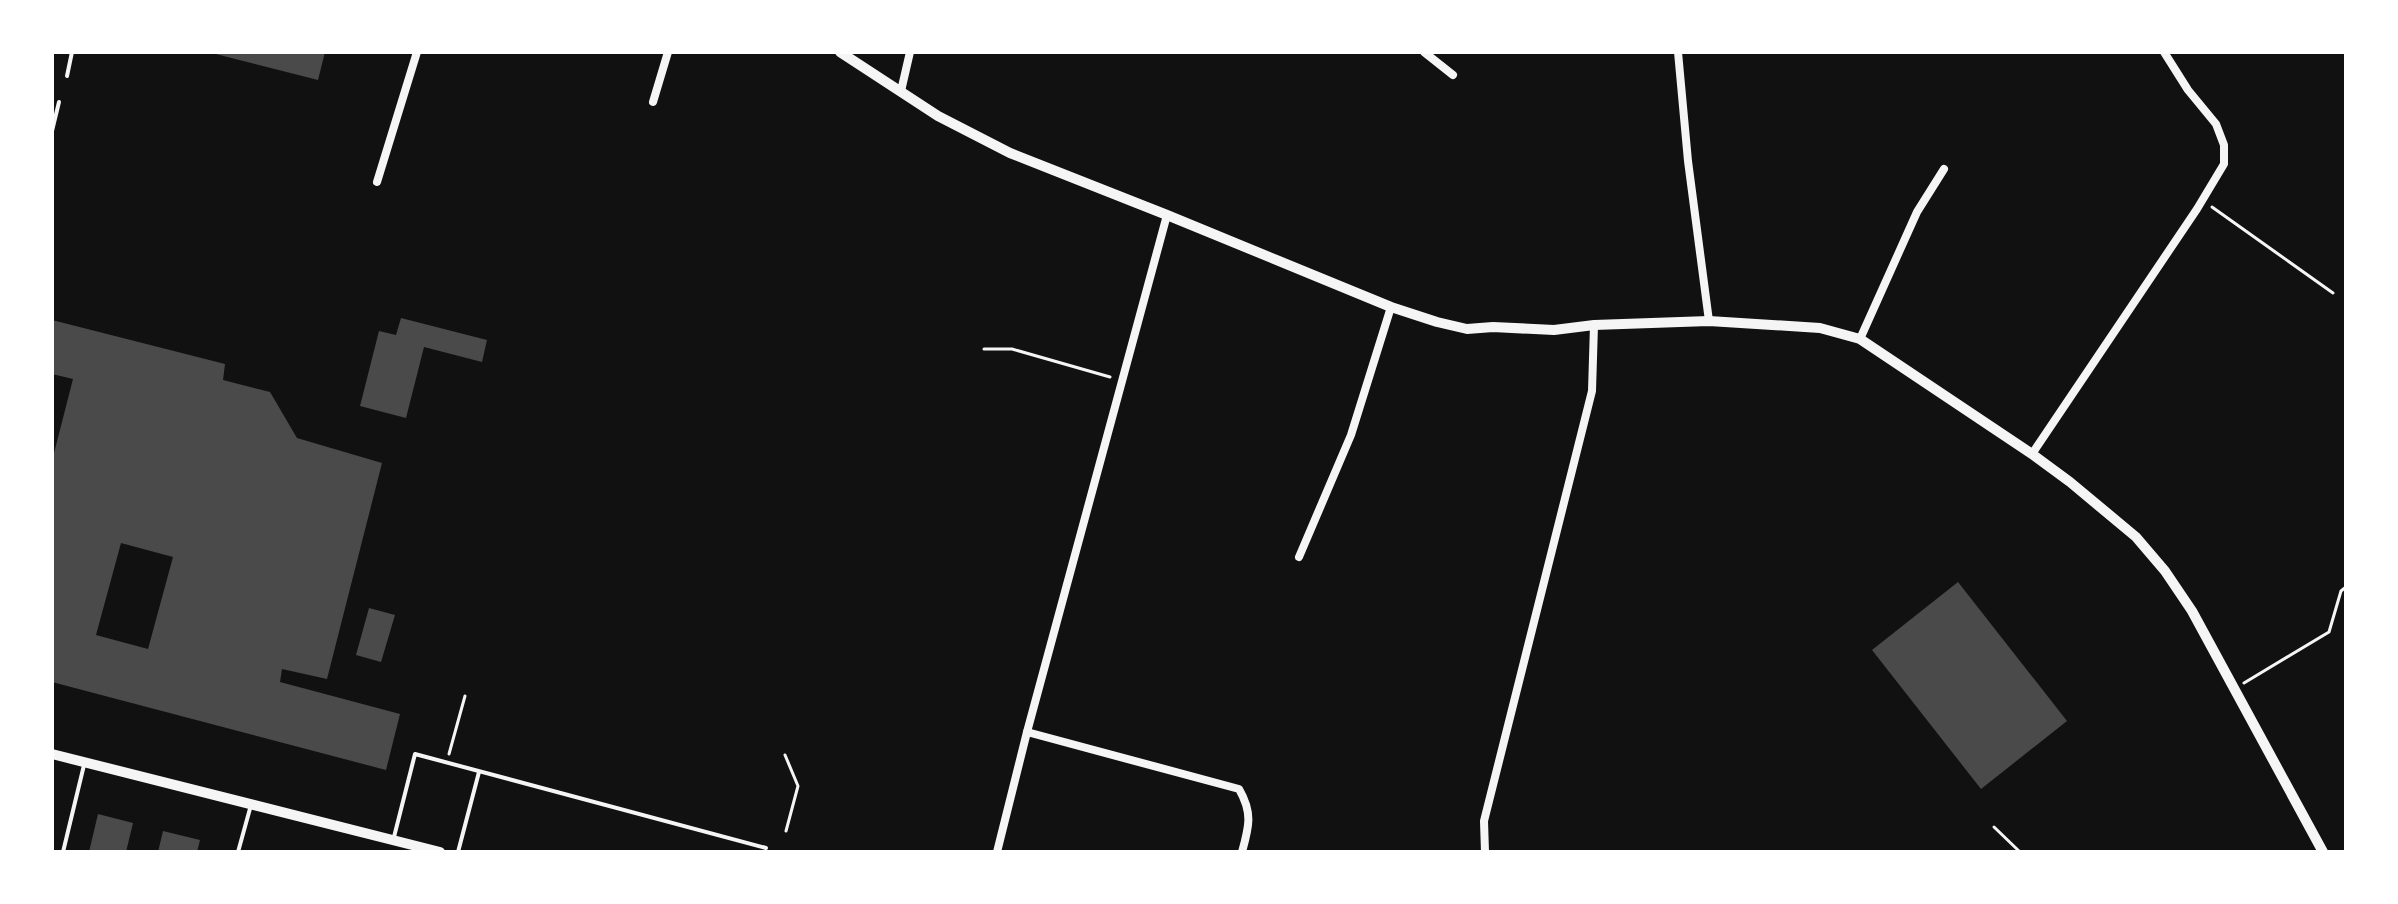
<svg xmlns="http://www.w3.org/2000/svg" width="2398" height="904" font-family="'Public Sans',sans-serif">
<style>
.building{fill:#4a4a4a;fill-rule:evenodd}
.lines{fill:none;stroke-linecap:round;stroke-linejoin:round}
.path{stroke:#f5f5f5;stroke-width:3}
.service{stroke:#f5f5f5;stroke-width:4}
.minor{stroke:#f5f5f5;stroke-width:8}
.tertiary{stroke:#f5f5f5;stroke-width:10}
</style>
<rect width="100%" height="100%" fill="#111"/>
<!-- building -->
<g class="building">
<path d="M208 52H325L318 80Z"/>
<path d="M401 318 487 340 482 362 424 347 406 418 360 406 379 331 396 335Z"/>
<path d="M52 320 225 364 223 380 270 392 297 438 382 463 327 679 282 669 280 682 400 714 386 770 52 682V461L73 379 52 374ZM121 543 173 557 148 649 96 635Z"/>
<path d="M1958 582 2067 721 1981 789 1872 650Z"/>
<path d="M369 608 395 615 381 662 356 655Z"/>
<path d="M98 814 133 823 126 852H89Z"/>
<path d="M163 831 200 840 197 852H158Z"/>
</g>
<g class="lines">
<!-- path -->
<g class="path">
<path d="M2212 207 2333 293"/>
<path d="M984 349H1012L1110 377"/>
<path d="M2244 683 2329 632 2341 591 2346 587"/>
<path d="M449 754 465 696"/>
<path d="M785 755 798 786 786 831"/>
<path d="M1994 827 2020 852"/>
</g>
<!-- service -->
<g class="service">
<path d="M67 76 72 52"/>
<path d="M52 131 59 102"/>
<path d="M394 837 415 754 766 848"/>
<path d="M63 852 84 765"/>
<path d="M238 852 251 805"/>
<path d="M458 852 479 772"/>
</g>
<!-- minor -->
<g class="minor">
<path d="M1424 52 1453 75"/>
<path d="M1678 52 1688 161 1709 321"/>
<path d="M901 91 910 52"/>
<path d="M653 102 668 52"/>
<path d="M377 182 417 52"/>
<path d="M1860 339 1917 212 1944 169"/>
<path d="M2032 454 2197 209 2224 164V145L2216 124 2188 90 2164 52"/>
<path d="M1299 557 1351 435 1391 307"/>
<path d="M1027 732 1239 789C1253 813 1249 827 1242 852"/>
<path d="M997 852 1027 732 1167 215"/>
<path d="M1485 852 1484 821 1592 391 1594 325"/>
</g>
<!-- tertiary -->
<g class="tertiary">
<path d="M840 52 938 116 1010 153 1167 215 1391 307 1437 322 1467 329 1493 327 1554 330 1594 325 1709 321 1820 328 1860 339 2032 454 2070 482 2136 537 2165 571 2192 611 2323 852"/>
<path d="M52 754 440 852"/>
</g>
</g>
<!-- border -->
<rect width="2398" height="904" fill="none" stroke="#ffffff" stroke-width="108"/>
</svg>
